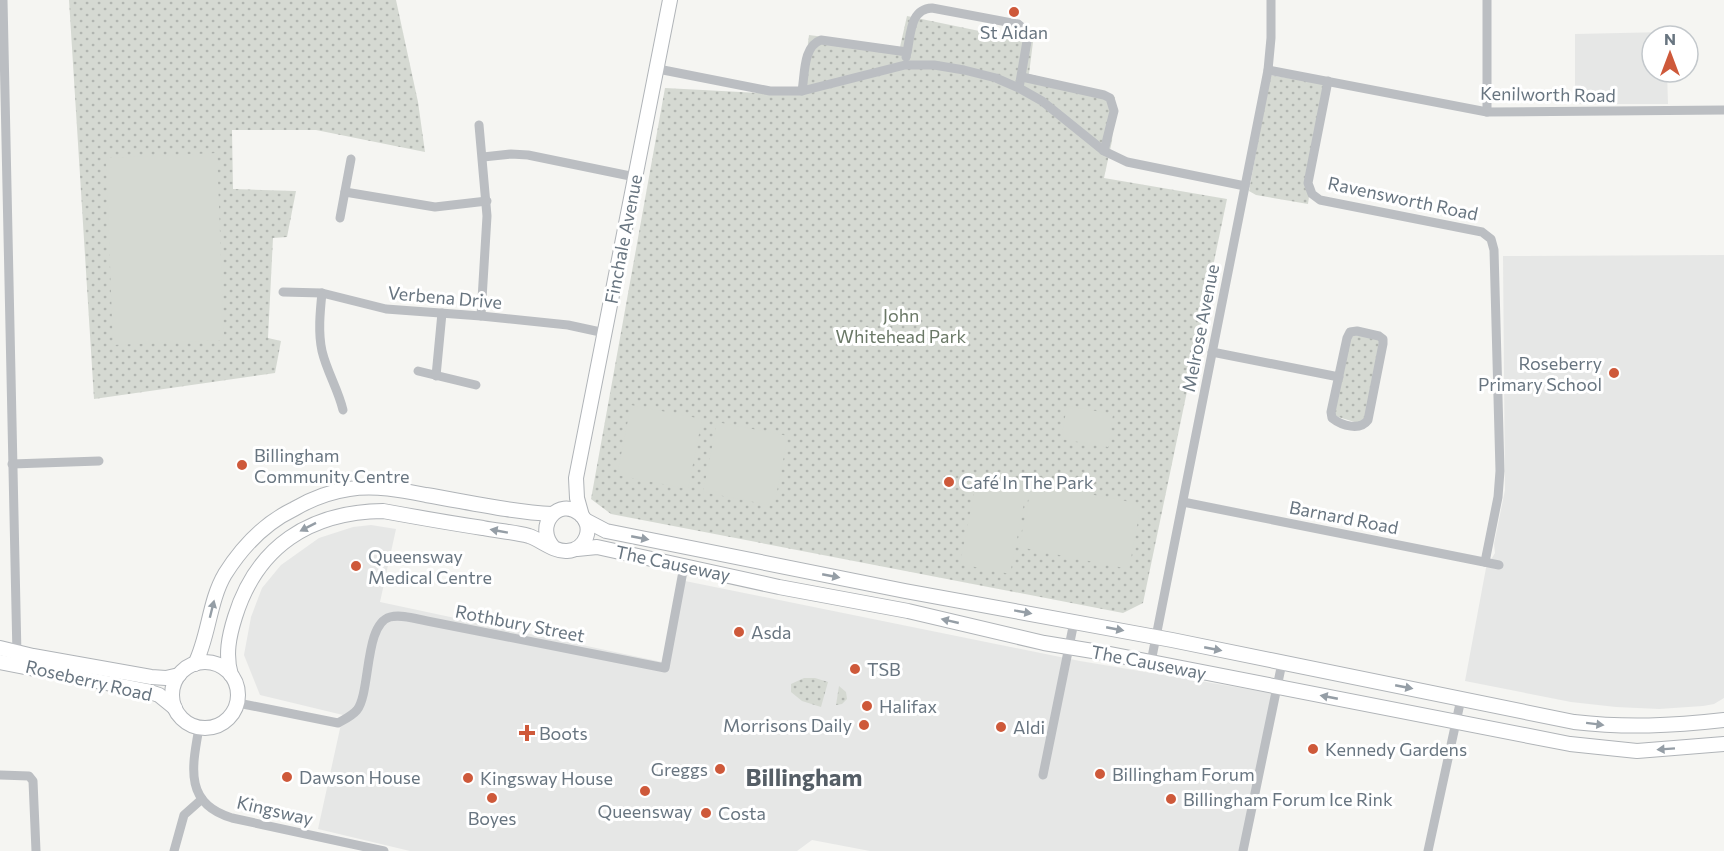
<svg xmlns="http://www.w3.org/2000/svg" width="1724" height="851" font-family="Commissioner,sans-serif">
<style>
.built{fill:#e6e7e6}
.grass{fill:url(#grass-dots)}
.pitch{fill:#d5d9d2}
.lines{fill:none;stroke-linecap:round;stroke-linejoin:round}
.secondary-casing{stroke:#b0b4b8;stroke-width:16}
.street{stroke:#bbbec2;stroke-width:9}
.secondary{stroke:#fff;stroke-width:14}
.oneway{fill:#959ea6}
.poi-dot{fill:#ce593a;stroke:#fff;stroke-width:2}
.labels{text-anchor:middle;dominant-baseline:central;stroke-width:6;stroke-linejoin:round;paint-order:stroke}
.poi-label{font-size:18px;fill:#687580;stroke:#fff;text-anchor:start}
.street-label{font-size:18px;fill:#687580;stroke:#fff}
.park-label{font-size:18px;fill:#6a7866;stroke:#fff}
.district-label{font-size:24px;font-weight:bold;fill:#555e66;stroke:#fff}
</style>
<defs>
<pattern id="grass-dots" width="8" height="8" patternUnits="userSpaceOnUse" patternTransform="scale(1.5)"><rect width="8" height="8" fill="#d5d9d2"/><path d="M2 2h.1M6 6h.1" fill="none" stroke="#b1b5b0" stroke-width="1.8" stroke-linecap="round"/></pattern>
</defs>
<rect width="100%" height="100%" fill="#f5f5f2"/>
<!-- built -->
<g class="built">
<path d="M1666 32V36H1652V72H1667L1668 104H1575V34Z"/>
<path d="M1724 255V698L1714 704 1703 706 1659 709 1616 707 1571 702 1465 681 1486 568 1495 553 1494 544 1505 490 1503 256Z"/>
<path d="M371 525 396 529 380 602 662 662 685 581 1080 661 1278 694 1247 851H870L812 840 797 851H410L318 829 343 715 260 695 244 655 251 617 262 588 281 565 319 538 353 527Z"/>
</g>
<!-- grass -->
<g class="grass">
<path d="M69 0H396L418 102 425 152 316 130H232L233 189 296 191 287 237 273 238 268 338 281 341 275 373 94 399Z"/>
<path d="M907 16 1033 42 1029 74 1115 97 1112 141 1104 178 1227 199 1143 603 1123 613 611 514 591 499 665 88 798 95 802 91 809 35 900 47Z"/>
<path d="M1270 75 1324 84 1308 204 1256 195 1249 191Z"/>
<path d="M1350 332 1383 339 1364 425 1332 415Z"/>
<path d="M804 678H815L828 682 821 707 802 701 791 692V684Z"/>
<path d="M839 686 846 692 847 699 842 704 836 705Z"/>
</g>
<!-- pitch -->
<g class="pitch">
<path d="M217 153 224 340 113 345 106 158Z"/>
<path d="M631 405 702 419 688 489 617 475Z"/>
<path d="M1067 406 1113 414 1108 447 1061 439Z"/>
<path d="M717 422 788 436 774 506 703 492Z"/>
<path d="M978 473 1028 483 1010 574 960 564Z"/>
<path d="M1032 483 1141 504 1129 569 1019 547Z"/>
</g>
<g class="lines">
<!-- secondary casing -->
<g class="secondary-casing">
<g id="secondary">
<path d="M582 516 577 498 576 478 670 0"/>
<path d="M585 520 606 531 905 591 1172 640 1574 722C1626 728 1672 726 1724 720"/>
<path d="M577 549 597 547 779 587 908 611 1044 643 1105 653 1570 744 1637 751 1724 744"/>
<path d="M0 648 33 656 151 677 166 678 179 675"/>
<path d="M0 662 147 691 159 695 175 708"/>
<circle cx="205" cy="695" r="33"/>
<path d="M195 664C209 636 209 601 225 574 242 547 265 523 294 509 311 499 329 492 349 489 375 485 401 490 426 495 468 502 510 512 552 514"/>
<path d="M231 675C225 655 229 636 235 617 257 546 310 512 383 511 416 517 450 523 483 528 498 531 514 532 529 536 541 540 554 552 567 551 586 550 595 527 580 514 559 496 533 526 554 548"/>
</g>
</g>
<!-- street -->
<g class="street">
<path d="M3 0 17 656"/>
<path d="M1487 0V112"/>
<path d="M907 52C911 34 910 9 932 8L1018 24 1024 29 1027 41 1019 88"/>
<path d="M658 69 770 91H802L905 65H934L964 70 996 78 1019 88 1042 101 1104 151 1127 162 1245 186"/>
<path d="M1268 70 1487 112 1724 110"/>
<path d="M1022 77 1104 95 1110 98 1114 111 1104 151"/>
<path d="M1328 81 1308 183 1312 194 1320 200 1482 232 1491 239 1494 250 1500 471 1498 497 1485 562"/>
<path d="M802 91C805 74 803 46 821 40L907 52 906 57"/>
<path d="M479 125 487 216 481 316"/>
<path d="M483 157 511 154 528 155 635 177"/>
<path d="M345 192 435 207 487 201"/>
<path d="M340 218 351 159"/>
<path d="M283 292 322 293 386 309 481 316 568 325 605 333"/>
<path d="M322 293C320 312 318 333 322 351 327 372 338 389 343 410"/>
<path d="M1357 331 1379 336 1383 339V344L1368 420C1360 431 1342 426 1332 418L1331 412 1347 338 1350 332Z"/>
<path d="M1212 352 1339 377"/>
<path d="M418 371 476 385"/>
<path d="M436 376 442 313"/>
<path d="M12 464 99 461"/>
<path d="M1183 502 1499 565"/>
<path d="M1151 662 1268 70 1271 38V0"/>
<path d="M238 703 338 723C345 719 352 716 357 710 371 692 364 624 390 617 402 614 416 619 427 621L665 668 684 566"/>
<path d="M199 728C192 767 184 804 232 818L384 851"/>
<path d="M0 775 29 776 33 781 36 851"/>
<path d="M1043 775 1074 622"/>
<path d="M174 851 184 815 202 799"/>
<path d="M1243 851 1282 663"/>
<path d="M1428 851 1461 699"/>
</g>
<!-- secondary -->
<use href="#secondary" class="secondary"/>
</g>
<!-- one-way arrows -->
<defs><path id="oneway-solid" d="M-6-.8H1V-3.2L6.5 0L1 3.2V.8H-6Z" transform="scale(1.5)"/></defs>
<g class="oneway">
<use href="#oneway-solid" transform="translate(308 527) rotate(153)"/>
<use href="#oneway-solid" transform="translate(499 531) rotate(-170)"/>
<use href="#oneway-solid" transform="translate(640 538) rotate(11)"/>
<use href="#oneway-solid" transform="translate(831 576) rotate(11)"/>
<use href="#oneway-solid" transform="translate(212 609) rotate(-76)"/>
<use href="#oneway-solid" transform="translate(1023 612) rotate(10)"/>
<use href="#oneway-solid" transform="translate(950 621) rotate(-167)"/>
<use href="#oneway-solid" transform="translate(1115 629) rotate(11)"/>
<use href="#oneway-solid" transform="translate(1213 649) rotate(11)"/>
<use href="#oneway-solid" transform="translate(1404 687) rotate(11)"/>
<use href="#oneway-solid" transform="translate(1329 697) rotate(-169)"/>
<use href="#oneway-solid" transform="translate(1595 724) rotate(7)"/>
<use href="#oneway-solid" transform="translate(1666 749) rotate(176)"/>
</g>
<!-- markers -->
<g class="poi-dot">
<circle cx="1014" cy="12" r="6"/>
<circle cx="1614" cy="373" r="6"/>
<circle cx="242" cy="465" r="6"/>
<circle cx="949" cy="482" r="6"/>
<circle cx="356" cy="566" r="6"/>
<circle cx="739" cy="632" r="6"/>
<circle cx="855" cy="669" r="6"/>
<circle cx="867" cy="706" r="6"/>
<circle cx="864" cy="725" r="6"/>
<circle cx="1001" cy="727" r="6"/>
<path d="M524 724h6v6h6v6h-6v6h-6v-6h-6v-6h6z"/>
<circle cx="1313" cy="749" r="6"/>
<circle cx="720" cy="769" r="6"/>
<circle cx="1100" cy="774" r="6"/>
<circle cx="287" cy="777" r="6"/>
<circle cx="468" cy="778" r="6"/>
<circle cx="645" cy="791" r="6"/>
<circle cx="492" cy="798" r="6"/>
<circle cx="1171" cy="799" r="6"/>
<circle cx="706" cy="813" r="6"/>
</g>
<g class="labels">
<!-- poi labels -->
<g class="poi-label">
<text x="1014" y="32" text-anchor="middle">St Aidan</text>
<text x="1602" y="363" text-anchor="end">Roseberry<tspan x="1602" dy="21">Primary School</tspan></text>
<text x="254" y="455">Billingham<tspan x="254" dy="21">Community Centre</tspan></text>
<text x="961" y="482">Café In The Park</text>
<text x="368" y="556">Queensway<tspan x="368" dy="21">Medical Centre</tspan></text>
<text x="751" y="632">Asda</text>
<text x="867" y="669">TSB</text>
<text x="879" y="706">Halifax</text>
<text x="852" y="725" text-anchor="end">Morrisons Daily</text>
<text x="1013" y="727">Aldi</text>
<text x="539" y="733">Boots</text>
<text x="1325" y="749">Kennedy Gardens</text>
<text x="708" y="769" text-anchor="end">Greggs</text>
<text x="1112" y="774">Billingham Forum</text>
<text x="299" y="777">Dawson House</text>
<text x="480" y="778">Kingsway House</text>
<text x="1183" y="799">Billingham Forum Ice Rink</text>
<text x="645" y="811" text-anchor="middle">Queensway</text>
<text x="718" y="813">Costa</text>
<text x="492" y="818" text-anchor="middle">Boyes</text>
</g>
<!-- street labels -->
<g class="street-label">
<text transform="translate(1548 94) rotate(1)">Kenilworth Road</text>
<text transform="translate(1403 198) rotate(12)">Ravensworth Road</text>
<text transform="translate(623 239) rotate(-79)">Finchale Avenue</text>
<text transform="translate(445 297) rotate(5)">Verbena Drive</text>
<text transform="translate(1200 328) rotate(-79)">Melrose Avenue</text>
<text transform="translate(1344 517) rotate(11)">Barnard Road</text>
<text transform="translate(673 563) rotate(12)">The Causeway</text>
<text transform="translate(520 623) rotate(11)">Rothbury Street</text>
<text transform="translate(1149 662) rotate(11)">The Causeway</text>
<text transform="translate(89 680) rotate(13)">Roseberry Road</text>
<text transform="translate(275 810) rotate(13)">Kingsway</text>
</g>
<!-- park labels -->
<g class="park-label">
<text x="901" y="315">John<tspan x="901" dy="21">Whitehead Park</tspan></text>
</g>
<!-- district labels -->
<g class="district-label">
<text x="804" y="776">Billingham</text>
</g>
</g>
<!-- north arrow -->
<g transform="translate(1670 54)"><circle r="28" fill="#ffffff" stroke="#c3c8cc" stroke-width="1.5"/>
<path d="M0-4.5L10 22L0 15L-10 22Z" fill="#ce593a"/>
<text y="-9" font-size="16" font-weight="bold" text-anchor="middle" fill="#687580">N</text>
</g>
</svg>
